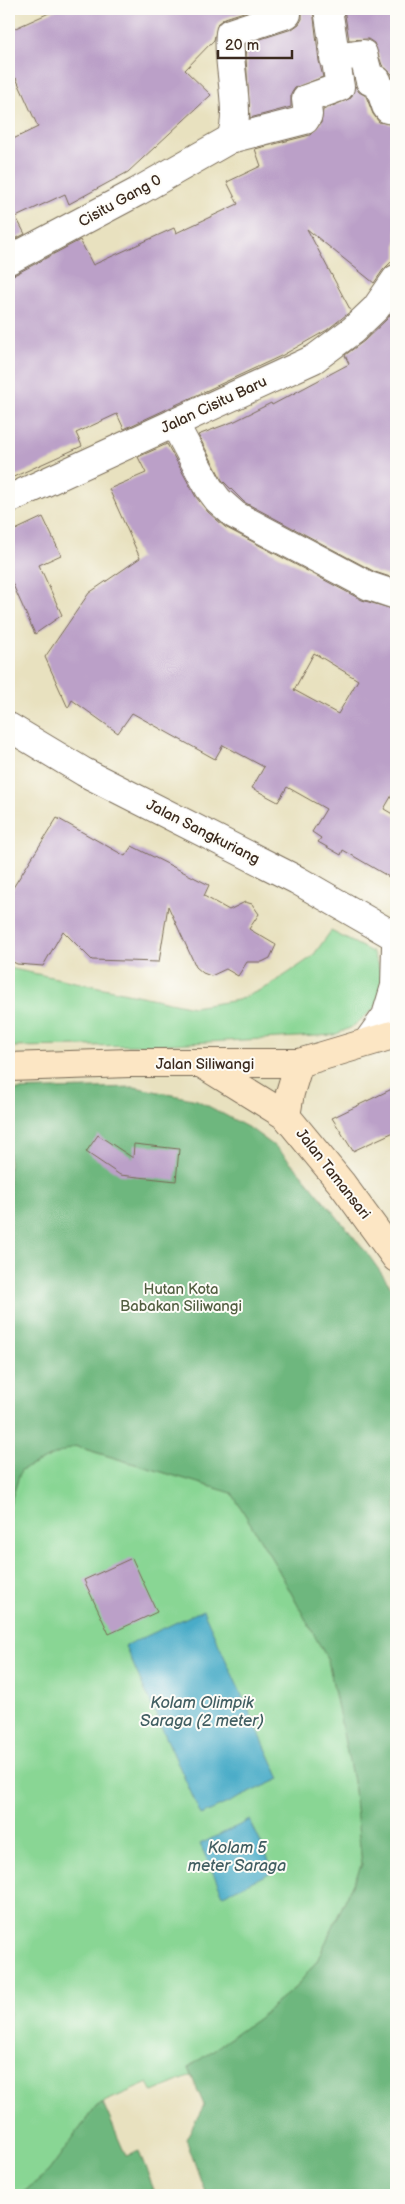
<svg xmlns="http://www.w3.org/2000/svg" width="405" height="2204" font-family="'Balsamiq Sans',sans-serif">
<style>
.green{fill:#89d694;stroke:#628059}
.forest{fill:#6eb77e;stroke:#54704e}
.water{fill:#49acc8;stroke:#426b73}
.building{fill:#bba0c8;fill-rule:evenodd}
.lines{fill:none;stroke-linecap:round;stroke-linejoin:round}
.minor-casing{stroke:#786a56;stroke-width:30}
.tertiary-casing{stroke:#786a56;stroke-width:30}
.secondary-casing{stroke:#786a56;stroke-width:30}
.minor{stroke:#fff;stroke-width:28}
.tertiary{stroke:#fff;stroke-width:28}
.secondary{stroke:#fce6c4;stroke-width:28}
.labels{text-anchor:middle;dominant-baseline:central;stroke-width:4;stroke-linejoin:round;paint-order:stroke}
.street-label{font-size:15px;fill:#3b2a1e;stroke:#fdfcf7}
.park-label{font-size:15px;fill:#525e41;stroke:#fdfcf7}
.water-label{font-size:16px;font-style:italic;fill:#415e62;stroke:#fdfcf7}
</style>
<rect width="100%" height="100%" fill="#fdfcf7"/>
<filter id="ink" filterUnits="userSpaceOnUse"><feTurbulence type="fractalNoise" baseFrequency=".02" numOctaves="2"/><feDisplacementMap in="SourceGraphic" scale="10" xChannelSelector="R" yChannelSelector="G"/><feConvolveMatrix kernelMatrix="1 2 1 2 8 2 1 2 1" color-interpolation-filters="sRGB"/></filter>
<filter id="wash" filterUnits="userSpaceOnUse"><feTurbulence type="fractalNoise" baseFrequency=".0096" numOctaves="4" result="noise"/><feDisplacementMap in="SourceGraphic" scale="20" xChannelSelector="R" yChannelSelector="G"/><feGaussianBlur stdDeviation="1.12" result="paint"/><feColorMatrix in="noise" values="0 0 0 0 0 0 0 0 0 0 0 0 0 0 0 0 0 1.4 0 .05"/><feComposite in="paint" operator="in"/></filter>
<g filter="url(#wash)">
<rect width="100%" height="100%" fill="#e8e1bf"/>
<!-- green -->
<g class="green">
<path d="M331 931 372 952 380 970 384 989 375 1008 352 1027 334 1035 153 1045 9 1047V968L193 1007 238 1000 269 986 312 957Z"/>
<path d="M74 1446 232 1493 278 1569 328 1660 353 1781 362 1864 317 1961 296 1987 257 2019 188 2068 191 2076 153 2092 148 2083 97 2105 48 2172 20 2195H9V1507L21 1470Z"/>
</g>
<!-- forest -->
<g class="forest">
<path d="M135 1087 197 1100 251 1129 277 1148 300 1172 367 1253 396 1294V2195H206L186 2139 204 2105 188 2068 257 2019 296 1987 317 1961 362 1864 353 1781 328 1660 278 1569 232 1493 75 1446 21 1470 9 1507V1090Z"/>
<path d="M103 2103 126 2156 139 2151 156 2195H20L48 2172 97 2105Z"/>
</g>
<!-- water -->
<g class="water">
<path d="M203 1610 280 1779 201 1815 125 1646Z"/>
<path d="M250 1820 274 1871 223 1895 200 1844Z"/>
</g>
<g id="blocks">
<!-- building -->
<g class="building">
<path d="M58 9H253L225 18 218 23 214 40 185 70 211 95 128 172 69 204 65 194 16 217 25 234 9 242V141L38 127 16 78 9 81V31Z"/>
<path d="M302 9H313L319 61 323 77 295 88 291 94V107L250 118 245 44 292 29 299 24 302 19Z"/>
<path d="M344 9H396V88L392 74 382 65 374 43 368 39 349 40Z"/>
<path d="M355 86 359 92 366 96 373 114 379 122 396 125V257L383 270 374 283 307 229 351 311 327 330 283 355 124 429 117 414 76 433 82 446 9 479V276L16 274 80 240 93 265 174 228 176 233 238 204 227 182 261 166 255 149 310 135 321 123 323 110 351 98Z"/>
<path d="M396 306V579L375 572 244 502 222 480 198 435 235 421 271 403 272 405 349 364 345 355 364 341 387 319Z"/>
<path d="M167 444 196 497 208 512 225 527 362 600 396 610V788L384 809 396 816V881L343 850 341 855 318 842 321 838 312 832 326 809 287 787 278 802 252 788 264 767 223 745 215 759 132 713 118 733 72 700 68 708 45 657 89 593 140 558 109 489 146 473 138 457ZM314 653 358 680 338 714 294 690Z"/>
<path d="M43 517 61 555 39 565 62 615 35 634 9 576V533Z"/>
<path d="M57 818 125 856 132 846 209 885 204 896 229 910 245 902 252 904 259 914 249 929 276 945 270 958 262 962H247L238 976 226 969 211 976 203 973 196 967 168 906 159 962 92 960 63 931 43 966 17 964 9 960V894Z"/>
<path d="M396 1087V1131L353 1151 332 1118Z"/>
<path d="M98 1135 133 1158 134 1144 179 1149 176 1181 120 1175 86 1152Z"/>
<path d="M132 1558 157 1612 109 1634 84 1580Z"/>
</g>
</g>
</g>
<g filter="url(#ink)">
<use href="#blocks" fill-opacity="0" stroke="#786a56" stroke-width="1"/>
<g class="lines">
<!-- minor casing -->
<g class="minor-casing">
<g id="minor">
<path d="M334 58 363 54 370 81 377 80 386 106 388 109 396 110"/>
<path d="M230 139C243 116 226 60 230 33L287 14 286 9"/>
<path d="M9 260 137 192 230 139 305 120 308 115 306 99 340 87 328 9"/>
<path d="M174 423 209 488 218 500 235 515 369 586 396 595"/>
<path d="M9 499 314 359 353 330 376 308 396 279"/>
</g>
</g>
<!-- tertiary casing -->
<g class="tertiary-casing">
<g id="tertiary">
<path d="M9 727 84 772 297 880 396 937"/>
<path d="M368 1041 386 1016 395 986 396 946"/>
</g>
</g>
<!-- secondary casing -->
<g class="secondary-casing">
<g id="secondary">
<path d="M204 1065 286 1116 342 1184 396 1258"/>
<path d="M9 1067 130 1063H299L396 1034"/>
<path d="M286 1116 290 1093 299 1063"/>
</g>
</g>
<!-- minor -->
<use href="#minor" class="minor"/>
<!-- tertiary -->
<use href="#tertiary" class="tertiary"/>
<!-- secondary -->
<use href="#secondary" class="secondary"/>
</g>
</g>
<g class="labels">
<!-- street labels -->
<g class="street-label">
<text transform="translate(120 201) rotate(-29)">Cisitu Gang 0</text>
<text transform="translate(214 405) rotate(-25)">Jalan Cisitu Baru</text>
<text transform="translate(203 832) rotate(27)">Jalan Sangkuriang</text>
<text x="205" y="1064">Jalan Siliwangi</text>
<text transform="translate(333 1174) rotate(52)">Jalan Tamansari</text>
</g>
<!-- park labels -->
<g class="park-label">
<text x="181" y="1289">Hutan Kota<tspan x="181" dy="17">Babakan Siliwangi</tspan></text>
</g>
<!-- water labels -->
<g class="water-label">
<text x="202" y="1703">Kolam Olimpik<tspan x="202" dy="18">Saraga (2 meter)</tspan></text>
<text x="237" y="1848">Kolam 5<tspan x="237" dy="18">meter Saraga</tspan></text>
</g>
</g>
<!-- margin -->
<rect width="405" height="2204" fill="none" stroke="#fdfcf7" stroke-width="30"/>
<!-- scale -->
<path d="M218 50v8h74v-8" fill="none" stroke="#3b2a1e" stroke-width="2.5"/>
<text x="225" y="50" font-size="15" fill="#3b2a1e" stroke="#fdfcf7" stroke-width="4" paint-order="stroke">20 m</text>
</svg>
